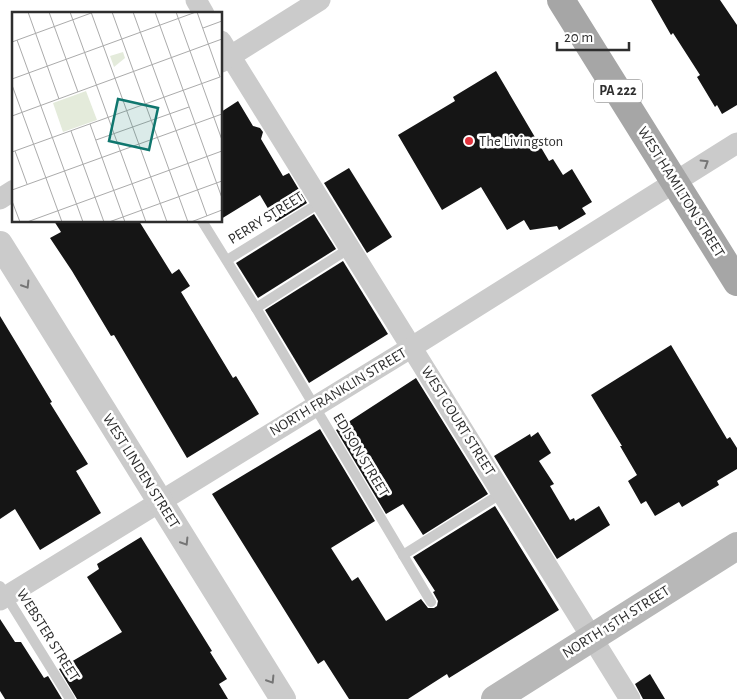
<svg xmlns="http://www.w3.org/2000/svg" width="737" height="699" font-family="'Alegreya Sans',sans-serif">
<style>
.building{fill:#151515}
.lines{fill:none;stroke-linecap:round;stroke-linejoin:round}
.service{stroke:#cbcbcb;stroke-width:10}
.minor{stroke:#cbcbcb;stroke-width:21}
.tertiary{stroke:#cbcbcb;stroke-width:26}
.secondary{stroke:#b8b8b8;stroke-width:28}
.primary{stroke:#a6a6a6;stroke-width:28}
.oneway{stroke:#757575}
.poi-dot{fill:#e2333d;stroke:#fff;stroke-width:2}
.labels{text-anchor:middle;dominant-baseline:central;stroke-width:5;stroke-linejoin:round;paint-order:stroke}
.shield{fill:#fff;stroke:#6d6d6d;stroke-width:1}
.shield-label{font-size:14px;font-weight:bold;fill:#2e2e2e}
.poi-label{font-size:15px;fill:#2e2e2e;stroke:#fff;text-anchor:start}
.street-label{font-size:15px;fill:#2e2e2e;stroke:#fff}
.inset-road{fill:none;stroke:#ababab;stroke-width:1}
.view{fill:#0f766e;fill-opacity:0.15;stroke:#0f766e;stroke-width:2.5}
.inset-edge{fill:none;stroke:#2e2e2e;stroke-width:2.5}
</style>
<rect width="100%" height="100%" fill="#fff"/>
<!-- building -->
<g class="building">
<path d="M651 0H720L737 25V105L722 114 717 105 715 107 697 77 700 75 673 33 671 35Z"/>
<path d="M496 71 549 161 553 159 563 175 572 169 592 202 582 208 586 214 559 230 557 226 530 230 524 220 507 230 481 187 442 210 398 135 455 101 453 97Z"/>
<path d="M238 101 253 126 260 128 263 132 261 139 283 176 289 173 307 203 276 222 260 195 221 219V112Z"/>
<path d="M349 168 392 237 367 253 324 183Z"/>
<path d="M314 214 336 249 258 298 236 263Z"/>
<path d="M54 221H139L172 274 179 269 190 286 181 292 233 378 236 376 259 414 187 458 114 335 111 336 72 271 50 238 61 232Z"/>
<path d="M343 261 388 334 309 383 265 310Z"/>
<path d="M0 316 52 402 50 403 88 464 76 471 101 513 40 550 15 509 0 519Z"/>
<path d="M671 345 727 439 730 437 737 448V469L717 481 719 485 682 507 679 502 655 516 646 501 641 504 628 481 637 475 620 446H622L591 395Z"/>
<path d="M416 378 488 494 423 535 403 504 386 514 336 430Z"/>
<path d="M320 429 375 521 331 548 352 581 358 577 386 621 421 599 428 608H434L437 606 438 601 433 592 435 591 413 557 495 506 559 610 449 678 447 674 408 699H349L324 660 318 664 212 494Z"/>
<path d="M538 432 551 453 539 461 554 484 550 486 570 520 574 518 575 521 599 506 610 525 557 559 494 456 530 434 531 437Z"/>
<path d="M141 537 212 651 210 652 227 679 219 684 228 699H77L59 669 122 632 87 577 99 569 97 564Z"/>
<path d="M0 619 15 642H21L44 678 48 676 62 699H5L0 691Z"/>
<path d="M650 674 665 699H643L635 684Z"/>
</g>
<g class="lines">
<!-- service -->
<g class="service">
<path d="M202 221 256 308 431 602"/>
<path d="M227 260 321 202"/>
<path d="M256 308 350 248"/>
<path d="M403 555 502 493"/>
<path d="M0 586 70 699"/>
</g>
<!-- minor -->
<g class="minor">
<path d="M196 0 204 14"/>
<path d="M221 41 630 699"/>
<path d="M221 62 320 0"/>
<path d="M0 199 14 190"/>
<path d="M0 600 412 347 737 143"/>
</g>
<!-- tertiary -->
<path class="tertiary" d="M0 244 283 699"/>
<!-- secondary -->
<path class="secondary" d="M495 699 737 546"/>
<!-- primary -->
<path class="primary" d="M561 0 737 282"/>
</g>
<!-- one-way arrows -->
<defs><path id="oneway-chevron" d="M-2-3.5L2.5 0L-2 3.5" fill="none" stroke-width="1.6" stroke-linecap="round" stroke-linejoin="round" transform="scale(1.25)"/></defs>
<g class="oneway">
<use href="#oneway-chevron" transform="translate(705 163) rotate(-32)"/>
<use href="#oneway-chevron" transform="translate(26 285) rotate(58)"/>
<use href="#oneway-chevron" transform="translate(185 542) rotate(58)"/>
<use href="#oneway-chevron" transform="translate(271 680) rotate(58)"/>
</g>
<!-- markers -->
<circle class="poi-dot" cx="469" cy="141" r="5"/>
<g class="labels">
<!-- shield labels -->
<rect class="shield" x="594" y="79.5" width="48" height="23" rx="4"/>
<g class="shield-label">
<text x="618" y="91">PA 222</text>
</g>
<!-- poi labels -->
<g class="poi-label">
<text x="479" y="141">The Livingston</text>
</g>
<!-- street labels -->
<g class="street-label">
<text transform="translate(681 192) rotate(58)">WEST HAMILTON STREET</text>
<text transform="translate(266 218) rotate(-32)">PERRY STREET</text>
<text transform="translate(338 392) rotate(-31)">NORTH FRANKLIN STREET</text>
<text transform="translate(458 421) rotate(58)">WEST COURT STREET</text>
<text transform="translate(361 455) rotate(59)">EDISON STREET</text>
<text transform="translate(141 471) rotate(58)">WEST LINDEN STREET</text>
<text transform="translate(616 622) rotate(-32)">NORTH 15TH STREET</text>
<text transform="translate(48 635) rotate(58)">WEBSTER STREET</text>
</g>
</g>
<!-- overview -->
<g transform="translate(12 12)">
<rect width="210" height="210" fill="#fff"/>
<path d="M111 40 113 46 102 55 98 44ZM74 79 85 108 51 120 41 91Z" fill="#e4ebdb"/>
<path class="inset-road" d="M16 0 47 87M37 0 66 80M58 0 134 210M79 0 155 210M100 0 176 210M121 0 195 204M143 0 210 186M164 0 210 128M191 16 210 9M5 28 71 210M0 30 82 0M0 67 184 0M0 73 50 210M0 104 210 27M78 112 113 210M59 119 92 210M84 128 177 95M3 139 15 172M0 140 208 65 185 0M0 178 210 102M0 189 8 210M15 210 210 139M97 210 210 169M179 210 210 198"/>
<path class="view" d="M106 87 146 96 137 138 97 129Z"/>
<rect width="210" height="210" class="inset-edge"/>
</g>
<!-- scale -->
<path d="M557 42v8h72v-8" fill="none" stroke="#2e2e2e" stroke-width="2.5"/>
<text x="564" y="42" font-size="15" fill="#2e2e2e" stroke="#ffffff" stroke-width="4" paint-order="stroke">20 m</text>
</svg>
